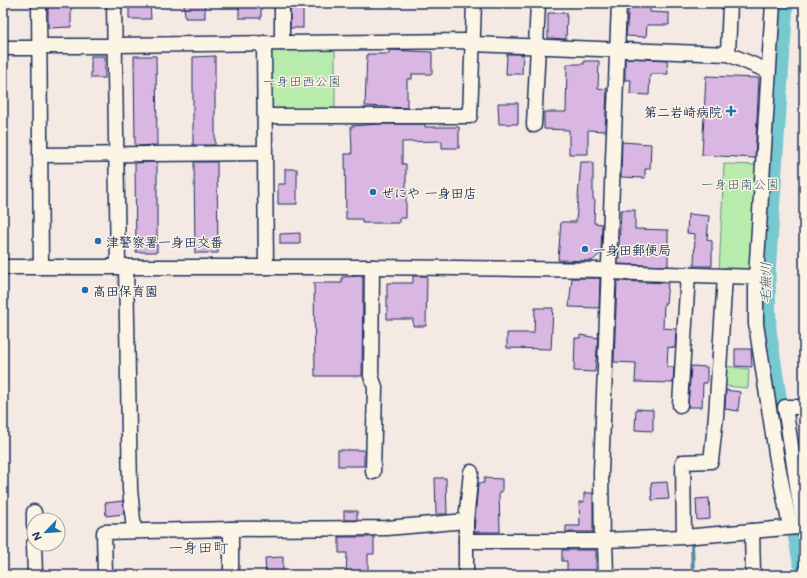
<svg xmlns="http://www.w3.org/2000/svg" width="807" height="578" font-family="Mali,'Klee One',sans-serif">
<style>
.green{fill:#b8ecad;stroke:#6a8e86}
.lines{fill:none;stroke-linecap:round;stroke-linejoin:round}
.stream{stroke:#528ba2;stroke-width:4}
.river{stroke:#77c9cf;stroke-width:23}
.building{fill:#d9b7e2;stroke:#1b2f5e}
.minor-casing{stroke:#1b2f5e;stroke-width:17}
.minor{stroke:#fcf5e5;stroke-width:14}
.poi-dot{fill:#1f6fb2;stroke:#fcf5e5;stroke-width:1.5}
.labels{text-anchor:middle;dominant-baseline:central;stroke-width:3;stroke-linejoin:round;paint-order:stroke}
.park-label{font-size:13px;fill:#3a556e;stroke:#fcf5e5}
.poi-label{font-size:13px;font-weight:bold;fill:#1b2f5e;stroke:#fcf5e5;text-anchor:start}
.water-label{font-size:14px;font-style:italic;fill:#32567a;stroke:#fcf5e5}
.quarter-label{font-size:15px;fill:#1b2f5e;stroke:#fcf5e5}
</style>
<rect width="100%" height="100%" fill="#f5e9e4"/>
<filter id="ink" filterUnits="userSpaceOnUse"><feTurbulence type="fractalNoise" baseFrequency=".025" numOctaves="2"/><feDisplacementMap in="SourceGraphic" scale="8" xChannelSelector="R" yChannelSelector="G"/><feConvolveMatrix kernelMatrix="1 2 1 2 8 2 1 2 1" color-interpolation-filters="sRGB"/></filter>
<g filter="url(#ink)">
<!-- green -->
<g class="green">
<path d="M333 48 335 52V108L331 112H273L270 109V52L273 49Z"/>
<path d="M724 164 758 165 751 274 719 273Z"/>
<path d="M725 366 749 369 748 388 725 386Z"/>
</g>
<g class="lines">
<!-- stream -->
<path class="stream" d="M692 542 693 575"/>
<!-- river -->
<path class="river" d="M782 3 764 274 765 330 783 450 804 561"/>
</g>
<!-- building -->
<g class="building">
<path d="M48 3H71V27L48 28Z"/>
<path d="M129 3H150L151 19H129Z"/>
<path d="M184 3H205V18H185Z"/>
<rect x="239" y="3" width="22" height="15"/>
<path d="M629 3H650V12L669 13V25H647L646 37 626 36Z"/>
<rect x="290" y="6" width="13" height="22"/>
<path d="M548 13H567L566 39 548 38Z"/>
<path d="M389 50 432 52V74H412V79H407V108L365 106 367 54H389Z"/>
<path d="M507 54H523L522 74H506Z"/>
<rect x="91" y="56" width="14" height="22"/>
<path d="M134 56H156L157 145 135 146Z"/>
<path d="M215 56V145H193V57Z"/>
<path d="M625 58 667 60 668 74H650L649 95 630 94 631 80H625Z"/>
<path d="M584 61H599L598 88 607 89 605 131 588 130V154H569V130L544 129V112H566L567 64H584Z"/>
<path d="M706 76 759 78 755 158 702 155Z"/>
<path d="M498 103H518V124H499Z"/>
<path d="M379 124H425V127H459V148H442V141L402 142V164H406V218H399V223H362V219H346L345 154H352L351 126Z"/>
<path d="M622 142 651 144 650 169H645V178L621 177Z"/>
<path d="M157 162V252H136L135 163Z"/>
<path d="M194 162H217L218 253H195Z"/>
<path d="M581 162H593V199L595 200 594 223 602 224 601 253 592 261 558 260 561 222H576Z"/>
<path d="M285 169H297V204H278V184H285Z"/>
<path d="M621 210H635V229L668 230V266L618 264Z"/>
<path d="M688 214 709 216 707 240 712 241V266H694L695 234 687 233Z"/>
<path d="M300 233V244H280V234Z"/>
<path d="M363 276 362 376H315L314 283H342V277Z"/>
<path d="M413 276H427L426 326H413V319H387V283H413Z"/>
<path d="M572 278H600L599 308 569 307Z"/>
<path d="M617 281 668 283 666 303H664L663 328 676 329 675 348 668 347 667 367H674L673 383 635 382 636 363 614 362Z"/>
<path d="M535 308H553L551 349 507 348V333H534Z"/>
<path d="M580 335 598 338 595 372 574 371 575 338H580Z"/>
<path d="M735 349H751L752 367 735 366Z"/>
<path d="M691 366 707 367V383H703L702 407H688Z"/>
<path d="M726 390 740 392 738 411 725 409Z"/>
<path d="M636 409 653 410V431L635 430Z"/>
<rect x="338" y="450" width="26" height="16"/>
<path d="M435 478H446L447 514H436Z"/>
<path d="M484 478 502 479V492H499L500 532H474L478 483H484Z"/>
<path d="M667 482 669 499 652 500 651 483Z"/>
<path d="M584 493H593V532H566V526H580L579 502H584Z"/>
<path d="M709 498 710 519 697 520 696 499Z"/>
<path d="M123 501 124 514 106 516 105 503Z"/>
<rect x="344" y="511" width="13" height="9"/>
<path d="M339 537H374V554H368V575H346L347 553H339Z"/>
<path d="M562 550H596V575L582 574V571L567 572V561H562Z"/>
<path d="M283 557V575H266L265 558Z"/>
</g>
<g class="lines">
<!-- minor casing -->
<g class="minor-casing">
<g id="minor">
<path d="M39 3 41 267"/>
<path d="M114 3 118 266"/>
<path d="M282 3V43"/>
<path d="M773 3 756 277V324L777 460 790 527"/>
<path d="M264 43 266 267"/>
<path d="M114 45 464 41 473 44 728 54 768 71"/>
<path d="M39 46H114"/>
<path d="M536 46 538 3"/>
<path d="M3 48H39"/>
<path d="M728 54 730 3"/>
<path d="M265 116H470L474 3"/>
<path d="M534 125 538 46"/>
<path d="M40 155 264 153"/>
<path d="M126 266 130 489 134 531"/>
<path d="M3 267H372L609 270"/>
<path d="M372 267 371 376 375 387 373 472"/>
<path d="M609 272 756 277"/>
<path d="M680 405 688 274"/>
<path d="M804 407H785L804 530"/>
<path d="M34 512V525"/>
<path d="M231 529V575"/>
<path d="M752 531 798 527"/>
<path d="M684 537 683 462 711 461 716 416 725 276"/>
<path d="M466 541H605"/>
<path d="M602 541 601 473 619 3"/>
<path d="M34 544 35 575"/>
<path d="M105 575 104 532 231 529 387 528 466 521"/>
<path d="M466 575V521L471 472"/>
<path d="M606 575 605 540 684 537 752 531 753 575"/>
</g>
</g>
<!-- minor -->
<use href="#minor" class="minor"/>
</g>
</g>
<!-- markers -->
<g class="poi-dot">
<path d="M729 105h4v4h4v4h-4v4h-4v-4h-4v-4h4z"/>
<circle cx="373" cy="192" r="4"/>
<circle cx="98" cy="241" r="4"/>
<circle cx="585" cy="249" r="4"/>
<circle cx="85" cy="290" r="4"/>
</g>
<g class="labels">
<!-- park labels -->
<g class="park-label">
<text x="302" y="80">一身田西公園</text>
<text x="740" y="183">一身田南公園</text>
</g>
<!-- poi labels -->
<g class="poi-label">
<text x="722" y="111" text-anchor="end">第二岩崎病院</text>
<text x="381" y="192">ぜにや 一身田店</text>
<text x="106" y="241">津警察署一身田交番</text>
<text x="593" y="249">一身田郵便局</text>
<text x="93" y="290">高田保育園</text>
</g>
<!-- water labels -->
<g class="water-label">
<text transform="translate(765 283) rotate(-89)">毛無川</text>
</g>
<!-- quarter labels -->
<g class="quarter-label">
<text x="198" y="547">一身田町</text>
</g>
</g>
<!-- margin -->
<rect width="807" height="578" fill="none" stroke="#fcf5e5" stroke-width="16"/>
<rect x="8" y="8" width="791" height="562" fill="none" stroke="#1b2f5e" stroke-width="1.5" filter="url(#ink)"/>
<!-- north arrow -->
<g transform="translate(46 532) rotate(245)"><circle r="19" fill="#fcf5e5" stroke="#a2a6af"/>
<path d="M0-3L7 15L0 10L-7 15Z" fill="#1f6fb2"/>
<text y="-6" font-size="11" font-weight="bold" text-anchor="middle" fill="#1b2f5e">N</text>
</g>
</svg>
